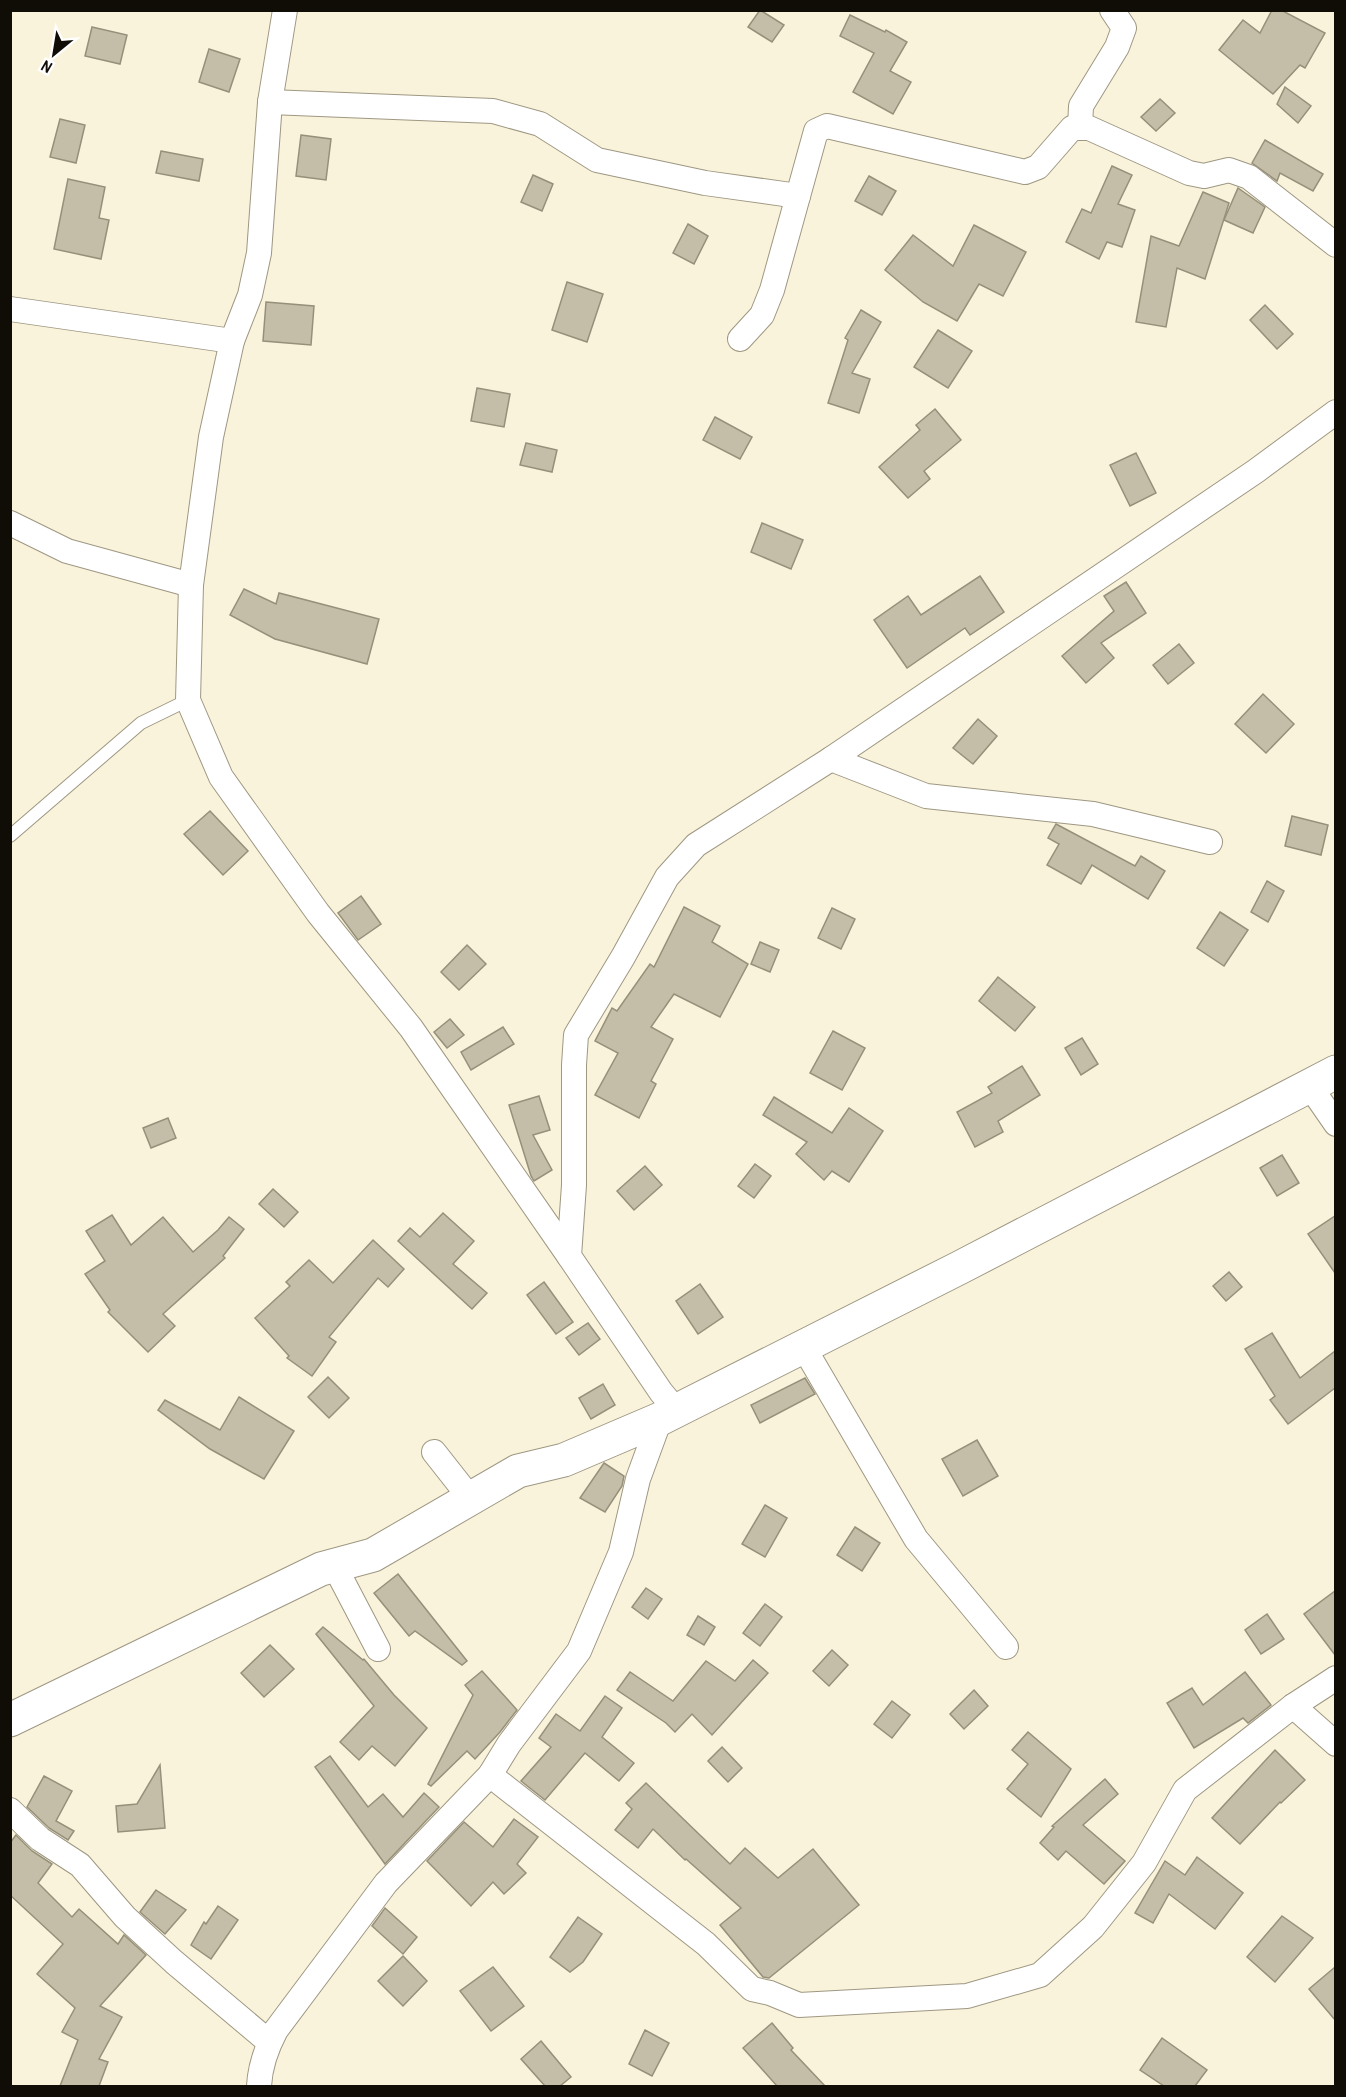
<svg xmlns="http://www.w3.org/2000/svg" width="1346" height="2097" font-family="'Archivo Narrow',sans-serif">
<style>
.building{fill:#c4bda7;stroke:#96907b;stroke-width:1.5}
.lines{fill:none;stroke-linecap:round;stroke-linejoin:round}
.lane-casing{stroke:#9e9782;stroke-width:14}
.street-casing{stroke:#9e9782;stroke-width:26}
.secondary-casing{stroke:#9e9782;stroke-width:35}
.lane{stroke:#fff;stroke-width:12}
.street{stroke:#fff;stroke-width:24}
.secondary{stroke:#fff;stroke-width:33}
</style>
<rect width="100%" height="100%" fill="#faf3dc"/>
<!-- building -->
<g class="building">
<path d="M760 10 784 25 772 42 748 27Z"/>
<path d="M1272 10H1281L1325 33 1305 68 1300 65 1273 94 1219 50 1243 20 1260 33Z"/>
<path d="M850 15 885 32 886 30 907 42 890 71 911 82 893 114 853 92 874 53 840 36Z"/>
<path d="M92 27 127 35 120 64 85 56Z"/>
<path d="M209 49 240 59 229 92 199 82Z"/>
<path d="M1285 87 1311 106 1298 123 1277 104Z"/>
<path d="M1160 99 1175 113 1156 131 1141 117Z"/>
<path d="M60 119 85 125 76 163 50 157Z"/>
<path d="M301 135 331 139 326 180 296 176Z"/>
<path d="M1265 140 1323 174 1313 191 1280 173 1277 181 1252 163Z"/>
<path d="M161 151 203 159 199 181 156 173Z"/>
<path d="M1112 166 1132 175 1118 204 1135 210 1122 247 1107 242 1099 259 1066 242 1082 209 1091 213Z"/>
<path d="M533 175 553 184 542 211 521 202Z"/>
<path d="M869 176 896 191 882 215 855 201Z"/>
<path d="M68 179 105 187 99 218 109 220 101 259 54 249Z"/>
<path d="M1238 188 1265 207 1253 233 1224 220Z"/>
<path d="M1203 192 1229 203 1205 279 1177 268 1166 327 1136 322 1151 236 1179 246Z"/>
<path d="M688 224 708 236 694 264 673 253Z"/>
<path d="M974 225 1026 252 1003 296 979 284 957 321 923 302 885 270 913 235 953 266Z"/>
<path d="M567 282 603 294 587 342 552 330Z"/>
<path d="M266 302 314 306 311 345 263 341Z"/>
<path d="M1265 305 1293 334 1277 349 1250 320Z"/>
<path d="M861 310 881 322 852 373 870 379 859 413 828 403 848 340 845 338Z"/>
<path d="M938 330 972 351 948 388 914 367Z"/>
<path d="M477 388 510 394 504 427 471 421Z"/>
<path d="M935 409 961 440 924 471 930 479 908 498 879 467 920 430 916 425Z"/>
<path d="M715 417 752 437 740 459 703 440Z"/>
<path d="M526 443 557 450 552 472 520 465Z"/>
<path d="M1136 453 1156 493 1130 506 1110 465Z"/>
<path d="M762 523 803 540 791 569 751 552Z"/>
<path d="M980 576 1004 612 970 635 965 628 907 668 874 620 908 596 921 615Z"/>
<path d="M1126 582 1146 613 1101 643 1114 658 1086 683 1062 656 1114 611 1104 596Z"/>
<path d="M244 589 276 604 279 593 379 619 367 664 275 639 230 615Z"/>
<path d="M1179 644 1194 663 1168 684 1153 665Z"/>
<path d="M1263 694 1294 724 1266 753 1235 724Z"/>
<path d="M978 719 997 736 973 764 953 748Z"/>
<path d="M210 811 248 851 223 875 184 834Z"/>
<path d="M1292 816 1328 825 1321 855 1285 846Z"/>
<path d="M1056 824 1135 866 1141 856 1165 871 1148 899 1092 865 1081 884 1047 865 1059 844 1048 838Z"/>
<path d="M1267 881 1284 891 1268 922 1251 912Z"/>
<path d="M361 896 381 924 358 940 338 913Z"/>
<path d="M684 907 720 926 712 942 748 964 720 1017 674 994 651 1027 673 1039 651 1081 656 1084 639 1118 595 1095 618 1053 595 1041 612 1008 617 1011 650 964 654 967Z"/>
<path d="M832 908 855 919 841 949 818 938Z"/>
<path d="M1220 912 1248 930 1224 966 1197 948Z"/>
<path d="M760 942 779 950 770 972 751 964Z"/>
<path d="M467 945 486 964 459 990 441 972Z"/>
<path d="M998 977 1035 1007 1015 1031 979 1001Z"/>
<path d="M450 1019 464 1035 447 1048 434 1032Z"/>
<path d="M503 1027 514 1044 471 1070 461 1052Z"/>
<path d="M833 1031 865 1048 842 1090 810 1073Z"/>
<path d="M1082 1038 1098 1064 1081 1075 1065 1048Z"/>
<path d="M1022 1066 1040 1095 998 1121 1003 1132 975 1147 957 1112 992 1093 988 1087Z"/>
<path d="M539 1096 550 1130 533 1135 552 1170 534 1181 531 1176 509 1105Z"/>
<path d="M774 1097 832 1133 849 1108 883 1131 849 1182 832 1171 824 1180 796 1154 807 1142 763 1115Z"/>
<path d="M168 1118 176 1138 151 1148 143 1128Z"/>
<path d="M1282 1155 1299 1183 1277 1196 1260 1168Z"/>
<path d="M755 1164 771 1176 754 1198 738 1186Z"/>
<path d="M645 1166 662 1185 634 1210 617 1191Z"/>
<path d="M273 1189 298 1212 284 1227 259 1204Z"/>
<path d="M443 1213 474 1241 453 1264 487 1293 472 1309 398 1241 410 1228 420 1237Z"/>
<path d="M112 1215 131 1245 163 1217 193 1252 218 1230 229 1217 244 1229 223 1256 225 1258 163 1314 175 1326 148 1352 108 1312 110 1310 85 1274 105 1261 86 1231Z"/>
<path d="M1335 1216V1273L1308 1234Z"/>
<path d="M373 1240 404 1269 388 1287 378 1278 329 1337 336 1342 312 1376 287 1358 289 1356 255 1318 290 1286 286 1282 309 1260 333 1283Z"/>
<path d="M1229 1272 1242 1287 1226 1301 1213 1286Z"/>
<path d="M544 1282 573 1322 556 1334 527 1295Z"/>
<path d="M700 1284 723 1317 698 1334 676 1301Z"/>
<path d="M588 1323 600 1339 579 1355 566 1338Z"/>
<path d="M1272 1333 1300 1378 1335 1351V1388L1288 1424 1270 1400 1275 1396 1245 1349Z"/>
<path d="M328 1377 349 1398 329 1418 308 1397Z"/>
<path d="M805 1378 815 1394 760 1423 751 1405Z"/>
<path d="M603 1384 615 1405 591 1419 579 1398Z"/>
<path d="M239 1397 294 1431 264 1479 210 1449 158 1410 165 1400 220 1430Z"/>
<path d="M977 1440 998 1476 963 1496 942 1459Z"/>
<path d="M604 1463 624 1476 622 1486 605 1512 580 1498Z"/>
<path d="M765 1505 787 1518 765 1557 742 1544Z"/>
<path d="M855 1527 880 1543 862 1571 837 1555Z"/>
<path d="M398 1574 467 1661 462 1665 415 1631 409 1636 374 1593Z"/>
<path d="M646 1588 662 1599 648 1619 632 1607Z"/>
<path d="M1335 1591V1655L1304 1614Z"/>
<path d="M765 1604 782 1617 760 1646 743 1633Z"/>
<path d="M1267 1614 1284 1639 1261 1654 1245 1630Z"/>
<path d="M698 1616 715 1627 704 1645 687 1635Z"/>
<path d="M323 1627 363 1660 364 1659 394 1695 427 1728 395 1766 372 1746 359 1760 340 1742 374 1706 316 1634Z"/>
<path d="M270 1645 294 1669 264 1697 241 1673Z"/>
<path d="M832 1650 848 1665 829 1686 813 1671Z"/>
<path d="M753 1660 768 1673 712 1735 692 1714 675 1732 666 1723 617 1690 630 1672 673 1701 706 1661 735 1681Z"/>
<path d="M482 1671 517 1710 500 1732 475 1759 467 1751 431 1786 428 1784 473 1695 465 1685Z"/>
<path d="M1245 1672 1271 1705 1248 1723 1243 1718 1194 1748 1167 1703 1192 1688 1203 1705Z"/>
<path d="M974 1690 988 1706 964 1729 950 1714Z"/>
<path d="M605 1696 622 1708 602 1737 634 1763 619 1781 585 1753 545 1800 521 1781 551 1747 539 1738 556 1714 580 1731Z"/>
<path d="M892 1701 910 1715 892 1738 874 1724Z"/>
<path d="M1028 1732 1071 1769 1041 1817 1007 1789 1028 1764 1012 1750Z"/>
<path d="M722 1747 742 1768 728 1782 708 1761Z"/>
<path d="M1275 1750 1305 1780 1281 1803 1280 1802 1240 1844 1212 1818Z"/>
<path d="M330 1756 368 1807 383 1794 403 1817 424 1793 439 1807 385 1864 315 1767Z"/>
<path d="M160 1765 165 1828 118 1832 116 1806 137 1804Z"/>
<path d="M44 1776 72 1791 56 1821 74 1831 68 1840 49 1828 27 1807Z"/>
<path d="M1105 1779 1118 1794 1083 1825 1125 1861 1104 1884 1066 1851 1058 1860 1040 1843 1054 1827 1052 1826Z"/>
<path d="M646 1783 730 1864 745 1848 778 1878 813 1849 859 1905 769 1978 763 1977 720 1925 741 1908 686 1859 685 1860 653 1829 638 1848 615 1830 632 1809 626 1803Z"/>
<path d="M514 1819 538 1837 517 1864 526 1873 504 1894 493 1882 471 1906 427 1861 464 1822 493 1847Z"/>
<path d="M16 1835 32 1851 52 1864 38 1883 72 1917 79 1909 118 1944 124 1935 146 1955 100 2006 122 2017 99 2059 108 2062 99 2086H60L78 2040 62 2032 75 2008 37 1974 63 1944 10 1895V1843Z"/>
<path d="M1197 1857 1243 1893 1215 1929 1169 1894 1153 1923 1135 1913 1165 1861 1185 1875Z"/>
<path d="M156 1890 186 1910 165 1934 140 1912Z"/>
<path d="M218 1906 238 1920 211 1959 191 1945 204 1922 206 1924Z"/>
<path d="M385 1908 417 1937 403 1954 372 1926Z"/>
<path d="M1282 1916 1313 1938 1275 1982 1247 1957Z"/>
<path d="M578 1917 602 1934 583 1962 570 1972 550 1957Z"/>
<path d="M403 1956 427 1981 403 2006 378 1981Z"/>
<path d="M493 1967 524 2006 491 2031 460 1991Z"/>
<path d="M1335 1967V2020L1309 1989Z"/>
<path d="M772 2023 793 2048 791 2050 825 2086H777L743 2048Z"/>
<path d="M645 2030 669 2043 652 2076 629 2064Z"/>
<path d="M1162 2038 1207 2070 1195 2086H1164L1140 2070Z"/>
<path d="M541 2041 571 2077 560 2086H545L521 2059Z"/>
</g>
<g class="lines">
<!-- lane casing -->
<g class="lane-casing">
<path id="lane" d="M10 836 141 723 188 700"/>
</g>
<!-- street casing -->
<g class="street-casing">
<g id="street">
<path d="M285 10 270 102 259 253 250 295 232 341 211 437 191 585 188 700 221 777 318 913 411 1028 569 1256"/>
<path d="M270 102 493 111 540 124 597 160 705 183 798 196"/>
<path d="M1080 128 1081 106 1117 47 1124 28 1112 10"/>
<path d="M10 309 232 341"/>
<path d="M740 339 762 315 772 290 816 131 827 126 1025 172 1038 167 1072 128H1089L1189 173 1204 176 1229 170 1249 177 1336 245"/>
<path d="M10 523 67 551 191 585"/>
<path d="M831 759 926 796 1093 814 1210 842"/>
<path d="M1309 1085 1336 1124"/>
<path d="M803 1346 916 1539 1006 1647"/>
<path d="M676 1410 661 1392 569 1256 574 1185V1065L576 1035 623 957 667 877 696 845 831 759 1256 471 1336 412"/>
<path d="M434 1452 471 1499"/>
<path d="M334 1565 378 1649"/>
<path d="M1293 1706 1336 1744"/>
<path d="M490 1775 706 1944 752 1989 770 1993 799 2005 967 1996 1040 1975 1093 1927 1144 1863 1185 1790 1293 1706 1336 1678"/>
<path d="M10 1810 40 1839 80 1865 125 1917 174 1962 269 2042"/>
<path d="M259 2086C260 2067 267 2047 276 2030L386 1883 490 1775 509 1744 579 1651 621 1552 638 1479 660 1419"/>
</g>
</g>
<!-- secondary casing -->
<g class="secondary-casing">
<path id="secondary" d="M10 1720 321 1569 373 1555 518 1471 564 1460 660 1419 959 1268 1336 1072"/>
</g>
<!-- lane -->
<use href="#lane" class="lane"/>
<!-- street -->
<use href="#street" class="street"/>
<!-- secondary -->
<use href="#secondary" class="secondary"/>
</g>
<!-- border -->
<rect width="1346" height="2097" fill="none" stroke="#100d06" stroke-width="24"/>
<!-- north arrow -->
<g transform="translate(54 54) rotate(210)" stroke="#ffffff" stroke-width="4.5" paint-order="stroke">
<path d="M0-4.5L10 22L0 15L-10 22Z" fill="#100d06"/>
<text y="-9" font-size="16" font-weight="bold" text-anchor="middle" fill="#100d06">N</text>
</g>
</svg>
